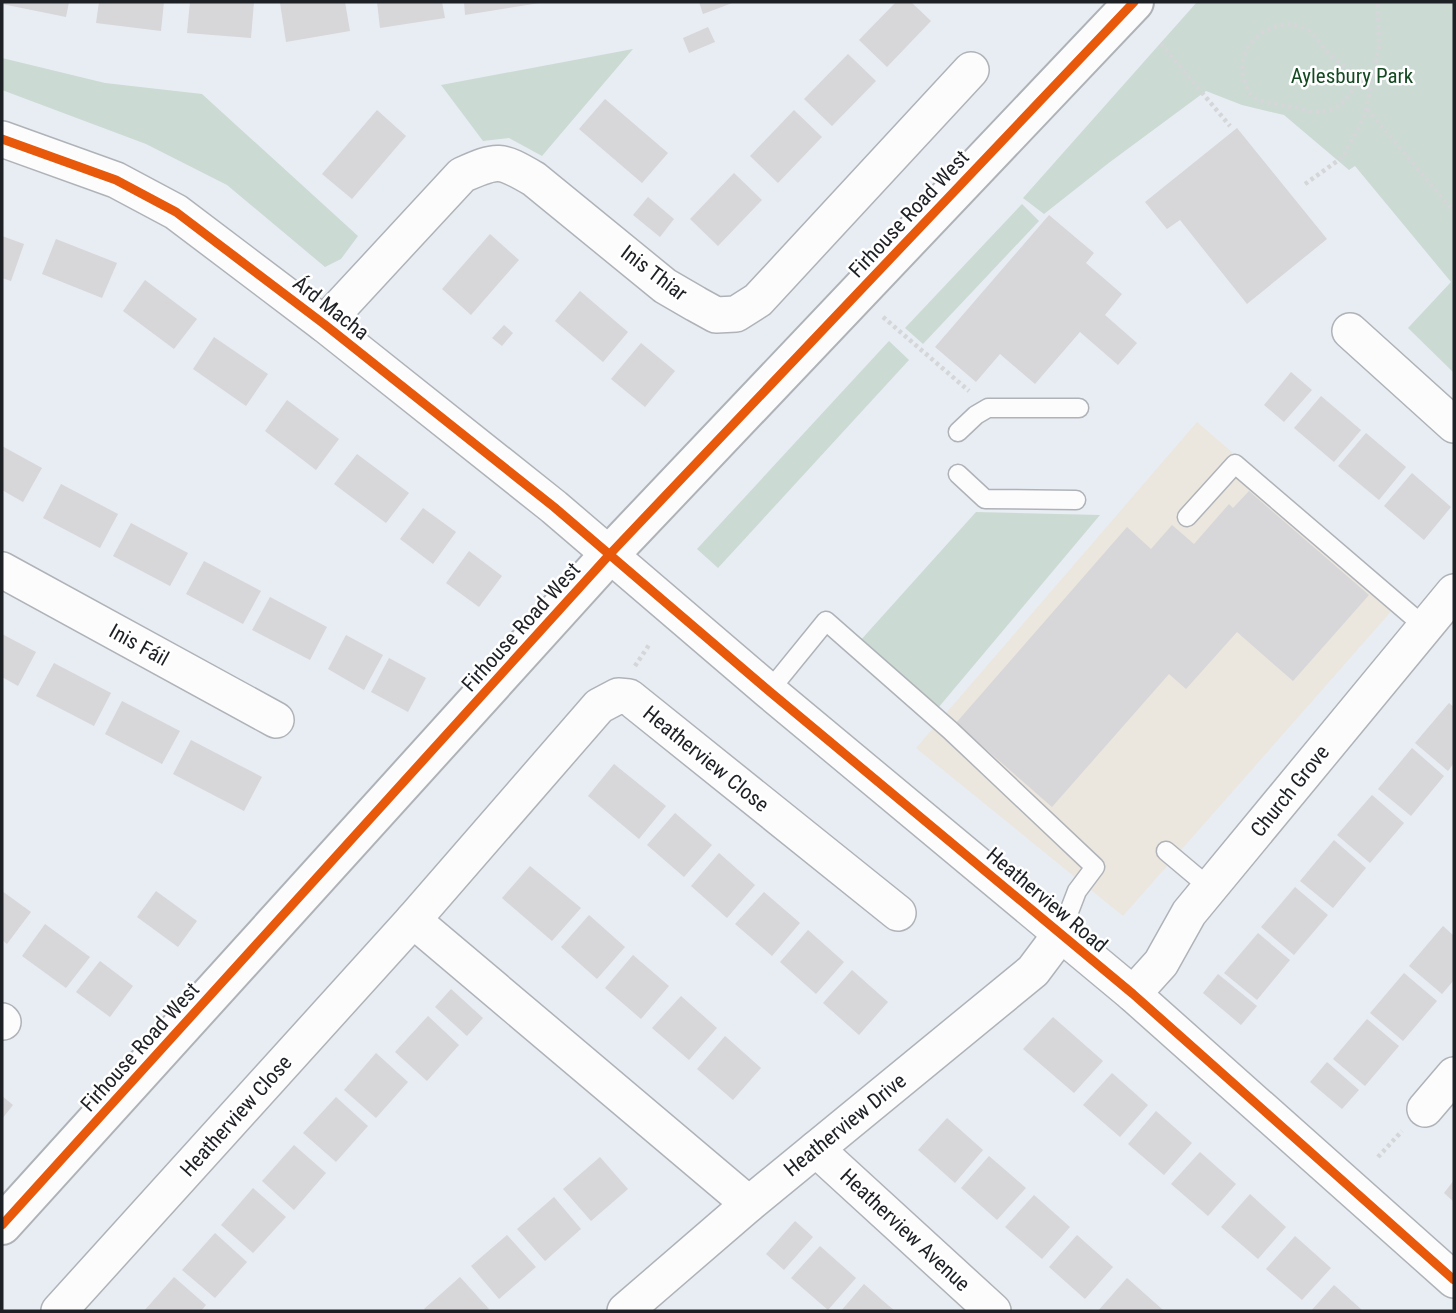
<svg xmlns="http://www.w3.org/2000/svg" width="1456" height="1313" font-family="'Roboto Condensed',sans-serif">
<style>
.commercial{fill:#ebe6de}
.green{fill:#cbdad2}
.building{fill:#d7d6d9}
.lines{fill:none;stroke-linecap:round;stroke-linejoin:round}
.service-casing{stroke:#afb3b8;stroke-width:21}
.minor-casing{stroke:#afb3b8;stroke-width:38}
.tertiary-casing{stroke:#afb3b8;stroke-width:42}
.path{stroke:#d4d6d8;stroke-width:4.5;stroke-dasharray:3.5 3.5;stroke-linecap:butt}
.service{stroke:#fcfcfd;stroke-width:18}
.minor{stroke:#fcfcfd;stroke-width:35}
.tertiary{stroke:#fcfcfd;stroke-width:38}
.cycleway-casing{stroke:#fff;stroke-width:13}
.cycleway{stroke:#e8590c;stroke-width:9}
.labels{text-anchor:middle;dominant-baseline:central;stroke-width:5;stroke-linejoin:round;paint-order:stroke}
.park-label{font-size:21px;fill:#144a22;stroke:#fff}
.street-label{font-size:21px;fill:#1d2024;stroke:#fff}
</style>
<rect width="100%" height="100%" fill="#e8edf3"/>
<!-- commercial -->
<path class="commercial" d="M1197 422 1402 599 1123 916 916 748Z"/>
<!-- green -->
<g class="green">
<path d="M1197 2H1454V373L1408 328 1451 282 1355 166 1349 170 1284 115 1242 105 1206 91 1110 162 1044 214 1023 198Z"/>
<path d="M633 49 542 156 509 138 483 141 441 85Z"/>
<path d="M2 58 105 83 202 94 358 236 341 259 325 267 227 185 146 144 2 90Z"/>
<path d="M1022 204 1039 221 923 344 905 328Z"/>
<path d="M889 341 909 360 718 568 697 549Z"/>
<path d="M976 512 1100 515 938 708 860 641Z"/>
</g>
<!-- building -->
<g class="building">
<path d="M3 2H69L66 17 2 4Z"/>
<path d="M99 2H164L161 31 96 23Z"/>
<path d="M190 2H254L251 38 187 33Z"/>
<path d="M288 2H345L350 31 286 42 280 3Z"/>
<path d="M377 2H442L445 18 380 28Z"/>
<path d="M464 2H540V3L465 15Z"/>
<path d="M699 2H735L703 14Z"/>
<path d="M896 2H911L931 21 887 67 859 40Z"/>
<path d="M708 27 715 42 689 53 683 38Z"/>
<path d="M848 54 876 81 832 126 804 99Z"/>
<path d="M605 99 668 153 642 183 579 129Z"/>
<path d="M377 110 406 136 352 199 322 174Z"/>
<path d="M794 110 822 137 778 183 750 156Z"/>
<path d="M1237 128 1327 239 1247 304 1180 220 1167 229 1145 202Z"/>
<path d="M734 173 762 200 718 246 690 219Z"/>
<path d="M648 197 674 219 660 237 633 215Z"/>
<path d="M1049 215 1094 253 1086 263 1122 294 1105 315 1137 343 1118 365 1080 332 1035 384 1000 354 976 382 935 347Z"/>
<path d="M490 234 519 260 471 315 442 289Z"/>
<path d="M2 236 24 244 11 281 2 278Z"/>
<path d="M56 239 117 263 102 298 42 274Z"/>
<path d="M145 280 197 319 174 349 123 311Z"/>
<path d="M580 291 628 332 603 362 555 321Z"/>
<path d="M504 325 513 333 502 346 492 338Z"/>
<path d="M214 337 268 374 246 406 193 369Z"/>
<path d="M641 343 675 371 645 407 611 379Z"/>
<path d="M1291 372 1312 390 1284 422 1264 405Z"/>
<path d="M1321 396 1361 430 1334 462 1294 428Z"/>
<path d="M287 400 339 439 316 470 265 431Z"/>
<path d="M1366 433 1406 467 1379 500 1338 466Z"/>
<path d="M2 446 42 468 23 502 2 490Z"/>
<path d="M357 454 409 493 386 523 334 484Z"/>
<path d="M1412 473 1451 507 1424 540 1384 506Z"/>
<path d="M61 484 118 514 100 548 43 518Z"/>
<path d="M1249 491 1369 595 1293 681 1237 632 1186 689 1169 674 1052 807 956 723 1127 527 1151 549 1172 525 1194 544 1229 504 1233 508Z"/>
<path d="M423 508 456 532 433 564 400 539Z"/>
<path d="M131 523 188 553 170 586 113 556Z"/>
<path d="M469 551 502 576 479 607 446 583Z"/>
<path d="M204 561 261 591 243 624 186 594Z"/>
<path d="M270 597 327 627 310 660 252 630Z"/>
<path d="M2 634 36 652 18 686 2 677Z"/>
<path d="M346 635 383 655 364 690 328 669Z"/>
<path d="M389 658 426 678 408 712 371 692Z"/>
<path d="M54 663 111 693 94 726 36 696Z"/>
<path d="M122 701 180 731 162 764 105 734Z"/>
<path d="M1449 703 1454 707V763L1448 771 1415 743Z"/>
<path d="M191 740 262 777 244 811 173 774Z"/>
<path d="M1412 748 1444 776 1411 816 1378 789Z"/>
<path d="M614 764 666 806 639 839 588 796Z"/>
<path d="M1372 795 1404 823 1370 863 1337 835Z"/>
<path d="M675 813 712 845 684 877 647 845Z"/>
<path d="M1334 840 1366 868 1333 908 1300 881Z"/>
<path d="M719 853 755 885 727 918 691 886Z"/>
<path d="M530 866 581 908 552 941 502 898Z"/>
<path d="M1295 887 1328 915 1294 955 1261 927Z"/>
<path d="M2 891 31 912 7 944 2 940Z"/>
<path d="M156 891 197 921 178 947 137 917Z"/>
<path d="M764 892 800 923 772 956 735 924Z"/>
<path d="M589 915 625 947 597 979 561 947Z"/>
<path d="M45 924 90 957 66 988 22 956Z"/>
<path d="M1443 926 1454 936V980L1442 994 1409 966Z"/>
<path d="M808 930 844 962 816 994 780 962Z"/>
<path d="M1258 933 1290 960 1257 1000 1224 973Z"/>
<path d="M633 955 669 986 641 1019 605 988Z"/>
<path d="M100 961 133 986 110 1017 76 992Z"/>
<path d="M852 970 888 1002 859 1035 823 1003Z"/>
<path d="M1404 973 1437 1001 1403 1041 1370 1013Z"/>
<path d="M1218 974 1257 1006 1241 1025 1203 993Z"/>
<path d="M451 989 483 1018 467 1036 435 1007Z"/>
<path d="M681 996 717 1028 689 1060 652 1028Z"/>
<path d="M428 1016 459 1045 427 1081 395 1052Z"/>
<path d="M1053 1017 1103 1061 1074 1093 1023 1049Z"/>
<path d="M1367 1019 1399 1046 1365 1086 1333 1059Z"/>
<path d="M725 1036 761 1068 733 1100 697 1069Z"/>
<path d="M376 1053 408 1082 376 1118 344 1090Z"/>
<path d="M1327 1062 1359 1090 1342 1109 1310 1082Z"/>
<path d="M1112 1073 1148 1105 1120 1137 1083 1105Z"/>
<path d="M2 1096 13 1105 2 1119Z"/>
<path d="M336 1097 368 1126 336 1162 303 1133Z"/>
<path d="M1156 1111 1192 1143 1164 1175 1128 1144Z"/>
<path d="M947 1118 983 1150 955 1183 918 1150Z"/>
<path d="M294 1145 326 1173 294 1210 262 1181Z"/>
<path d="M1200 1152 1236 1184 1208 1216 1171 1184Z"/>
<path d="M989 1156 1026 1188 997 1220 961 1188Z"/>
<path d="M600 1157 628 1189 591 1221 563 1189Z"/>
<path d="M1454 1180V1202L1444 1193Z"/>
<path d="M253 1188 286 1217 253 1253 221 1225Z"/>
<path d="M1250 1194 1286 1227 1258 1259 1221 1227Z"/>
<path d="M1034 1195 1070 1227 1042 1259 1005 1227Z"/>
<path d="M554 1197 581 1229 545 1261 517 1229Z"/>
<path d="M795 1221 813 1237 784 1270 766 1254Z"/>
<path d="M215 1233 247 1262 215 1298 182 1270Z"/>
<path d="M507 1235 536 1267 499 1299 471 1266Z"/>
<path d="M1077 1235 1113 1267 1085 1299 1049 1267Z"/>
<path d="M1295 1236 1331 1268 1302 1300 1266 1269Z"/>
<path d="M820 1246 856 1278 828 1310 791 1278Z"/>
<path d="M174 1277 206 1305 201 1311H144Z"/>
<path d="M460 1277 489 1309 486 1311H426L424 1309Z"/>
<path d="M1127 1278 1163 1310 1162 1311H1098Z"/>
<path d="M864 1284 882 1300 895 1311H841Z"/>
<path d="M1334 1285 1352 1301 1363 1311H1311Z"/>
</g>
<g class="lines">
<!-- service casing -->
<g class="service-casing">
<g id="service">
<path d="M958 432 976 415 988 408H1079"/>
<path d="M958 474 985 499 1076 500"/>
<path d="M1187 517 1235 464 1425 627"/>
<path d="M769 691 826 621 950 730 1095 867 1077 891 1060 935"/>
<path d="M1166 851 1210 888"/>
</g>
</g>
<!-- minor casing -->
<g class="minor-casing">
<g id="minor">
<path d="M2 139 116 180 176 212 324 324 554 507 769 691 1133 994 1454 1280"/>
<path d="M324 324 462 175C498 159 500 159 534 179L665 286 696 304 716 315 736 314 758 300 971 70"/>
<path d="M1350 331 1454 425"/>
<path d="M2 570 276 720"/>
<path d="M413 920 749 1204"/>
<path d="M1133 994 1161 963 1189 913 1454 592"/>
<path d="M2 1021 3 1022"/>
<path d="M1425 1109 1454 1075"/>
<path d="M816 1149 993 1311"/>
<path d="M59 1311 413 920 599 706 618 696 629 697 898 913"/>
<path d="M625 1311 749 1204 1033 971 1060 935"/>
</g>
</g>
<!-- tertiary casing -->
<g class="tertiary-casing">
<path id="tertiary" d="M2 1225 610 554 1134 2"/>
</g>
<!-- path -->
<g class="path">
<path d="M1161 44 1230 126"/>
<path d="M1356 84C1345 105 1330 117 1305 110 1292 106 1262 104 1254 97 1246 91 1245 83 1243 74 1237 41 1278 12 1307 30 1316 35 1321 46 1328 53 1343 68 1347 62 1356 84L1371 85"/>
<path d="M1367 109 1454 212"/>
<path d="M1305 184 1343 157 1365 115 1379 49 1378 2"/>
<path d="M883 317 969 391"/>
<path d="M635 666 649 645"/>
<path d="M1378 1157 1402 1131"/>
</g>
<!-- service -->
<use href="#service" class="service"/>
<!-- minor -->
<use href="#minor" class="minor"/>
<!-- tertiary -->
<use href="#tertiary" class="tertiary"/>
<!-- cycleway casing -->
<g class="cycleway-casing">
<g id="cycleway">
<path d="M2 139 116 180 176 212 324 324 554 507 769 691 1133 994 1454 1280"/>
<path d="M2 1225 610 554 1134 2"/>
</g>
</g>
<!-- cycleway -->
<use href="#cycleway" class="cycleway"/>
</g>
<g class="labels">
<!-- park labels -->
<g class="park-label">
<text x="1352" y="76">Aylesbury Park</text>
</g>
<!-- street labels -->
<g class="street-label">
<text transform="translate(909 214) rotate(-47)">Firhouse Road West</text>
<text transform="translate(654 273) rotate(37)">Inis Thiar</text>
<text transform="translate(331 308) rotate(38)">Árd Macha</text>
<text transform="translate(521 627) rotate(-48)">Firhouse Road West</text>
<text transform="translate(139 645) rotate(29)">Inis Fáil</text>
<text transform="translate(706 759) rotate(39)">Heatherview Close</text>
<text transform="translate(1290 791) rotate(-51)">Church Grove</text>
<text transform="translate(1047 900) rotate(40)">Heatherview Road</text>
<text transform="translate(140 1047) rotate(-48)">Firhouse Road West</text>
<text transform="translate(236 1116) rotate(-48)">Heatherview Close</text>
<text transform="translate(845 1125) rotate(-39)">Heatherview Drive</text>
<text transform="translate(905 1230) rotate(43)">Heatherview Avenue</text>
</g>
</g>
<!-- border -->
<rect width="1456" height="1313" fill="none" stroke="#1d2024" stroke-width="7"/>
</svg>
